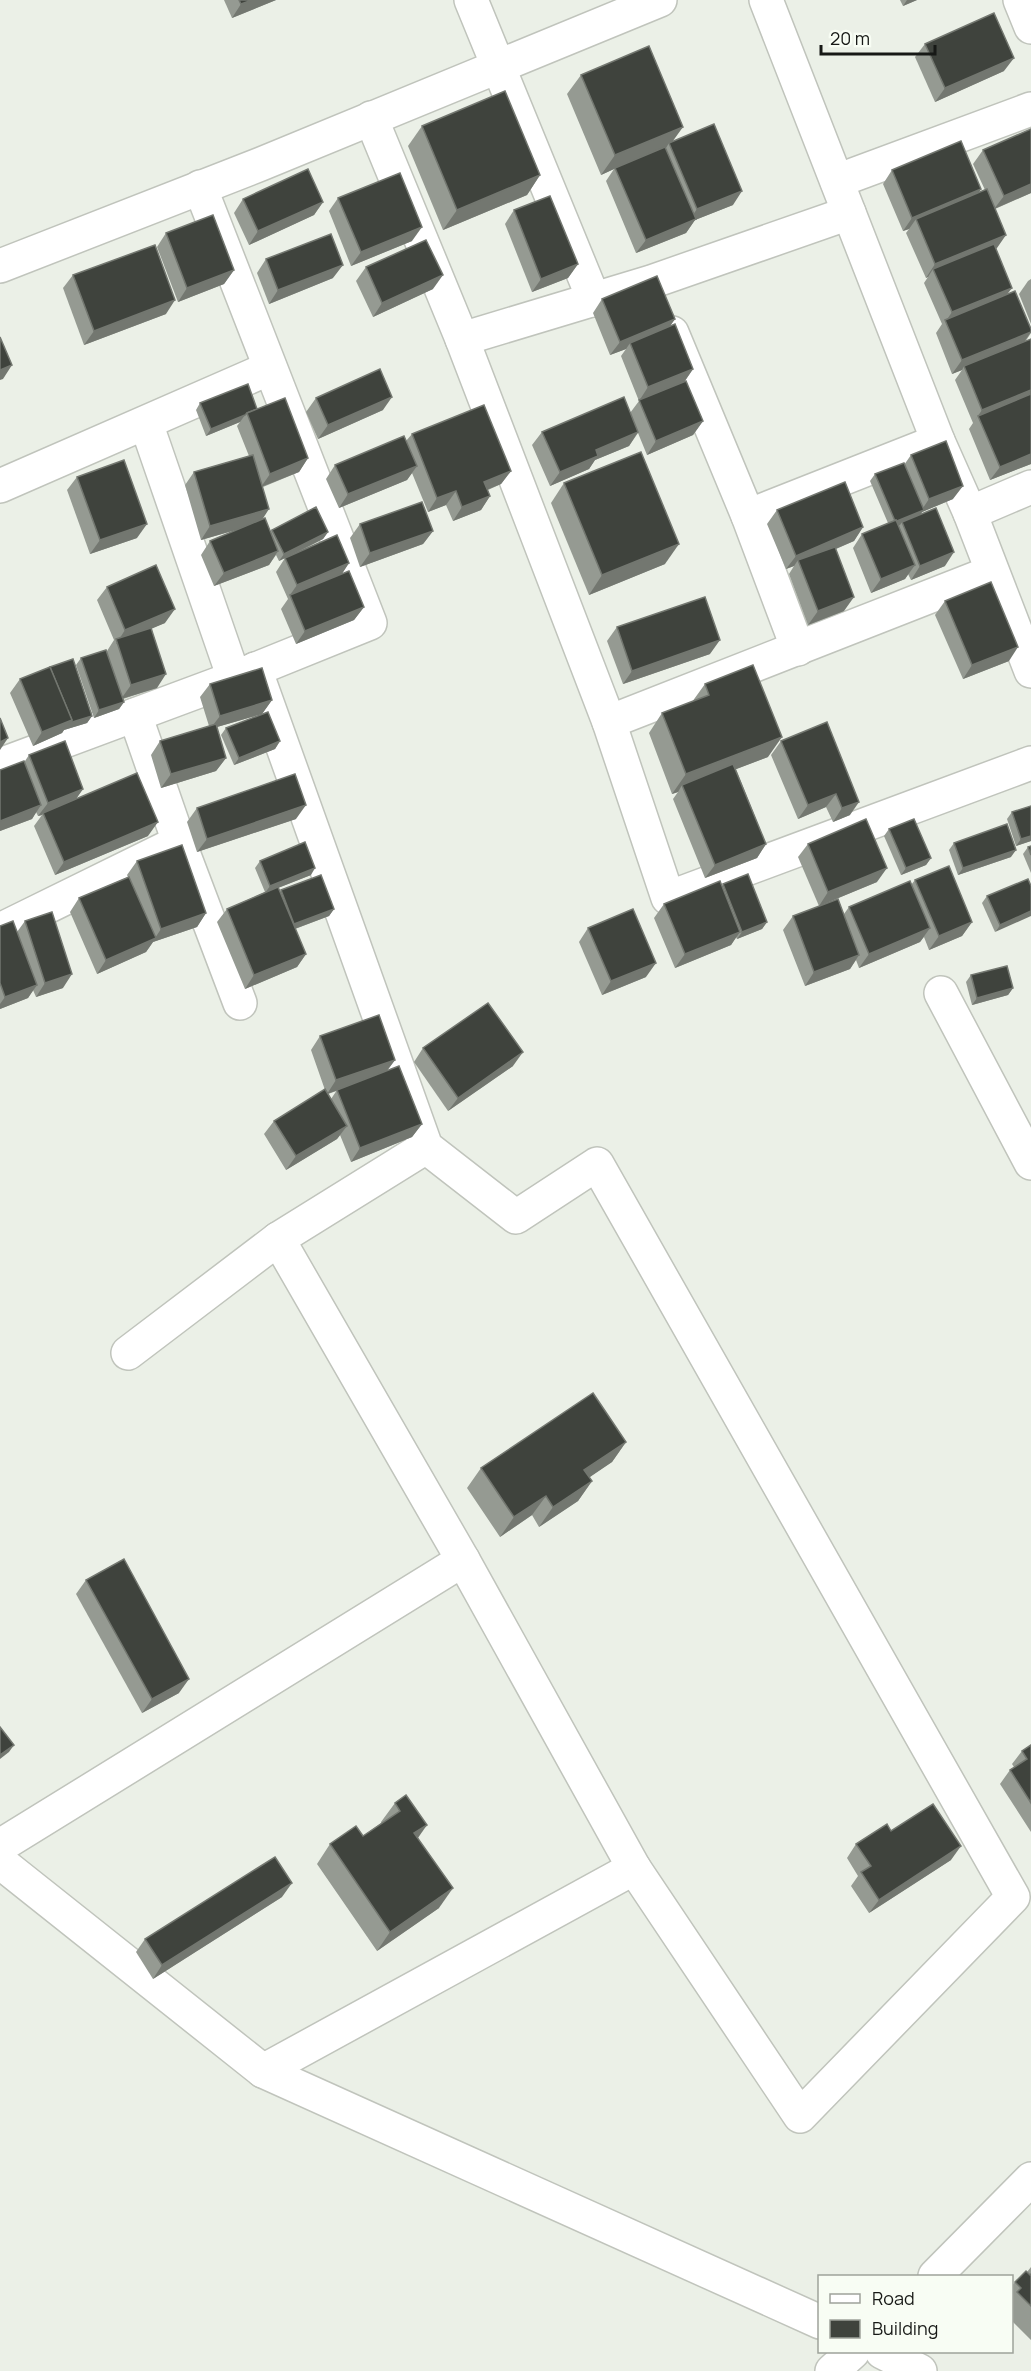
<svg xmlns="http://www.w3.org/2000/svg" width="1031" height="2371" font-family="Manrope,sans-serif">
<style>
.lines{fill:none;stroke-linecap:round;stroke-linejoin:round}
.minor-casing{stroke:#c0c4bc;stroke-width:36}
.minor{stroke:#fff;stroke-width:33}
.wall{fill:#959a92;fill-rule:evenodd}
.shaded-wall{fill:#737770}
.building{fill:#3f433d;stroke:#737770;stroke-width:1.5}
</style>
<rect width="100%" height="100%" fill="#ebf0e7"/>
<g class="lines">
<!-- minor casing -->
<g class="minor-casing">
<g id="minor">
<path d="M471 0 594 300"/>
<path d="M766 0 938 441 970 513 1031 671"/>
<path d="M1020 0 1031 27"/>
<path d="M371 118 462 339 609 722 668 898 1031 763"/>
<path d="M837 181 1031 109"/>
<path d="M0 266 261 164 660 0"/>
<path d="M672 333 748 516 798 649"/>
<path d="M462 339 651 282 849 213"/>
<path d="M146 423 234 678"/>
<path d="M0 486 270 368"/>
<path d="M970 513 1031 487"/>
<path d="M748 516 938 441"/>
<path d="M255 669 426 1147 278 1239 463 1560 634 1868 800 2116 1013 1897 597 1164 516 1217 426 1147"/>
<path d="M135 715 179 842 240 1003"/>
<path d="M609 722 992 572"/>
<path d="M0 765 234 678 370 623 200 187"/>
<path d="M0 930 179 842"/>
<path d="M941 993 1031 1163"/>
<path d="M128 1353 278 1239"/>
<path d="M0 1846 463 1560"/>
<path d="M0 1862 263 2071 820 2322"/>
<path d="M263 2071 634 1868"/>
<path d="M935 2276 1031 2179"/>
<path d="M882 2352 920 2371"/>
<path d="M832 2371 853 2352"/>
</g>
</g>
<!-- minor -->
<use href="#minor" class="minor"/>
</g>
<!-- wall -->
<g class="wall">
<path d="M224 0H276L232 18Z"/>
<path d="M900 0H917L903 6Z"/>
<path d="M925 44 1004 71 935 102 915 57Z"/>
<path d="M581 75 673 141 733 205 695 220 686 233 636 253 606 181 614 169 601 175 567 94Z"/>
<path d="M422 126 540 175 527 195 443 230 408 146Z"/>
<path d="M1031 129V193L995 209 997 248 996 249 1007 294 1031 329V333L1025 342 1031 464 990 480 969 429 973 423 955 380 962 370 952 374 936 333 942 324 924 283 928 277 926 278 906 233 909 229 903 231 883 184 892 170 981 189 979 192 985 190 973 164 983 150Z"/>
<path d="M338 198 412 241 351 266 329 211Z"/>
<path d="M243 199 323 202 314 215 249 245 234 213Z"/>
<path d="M514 210 578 264 568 278 532 292 505 224Z"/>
<path d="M166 233 234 270 224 284 178 302 157 247Z"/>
<path d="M266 259 333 278 269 304 257 273Z"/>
<path d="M366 267 433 289 373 317 356 281Z"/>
<path d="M73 275 166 314 84 345 63 288Z"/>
<path d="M1031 279V324L1019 294 1028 281Z"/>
<path d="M602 299 675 319 670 326 693 369 685 381 703 421 693 435 647 455 638 433 629 446 595 460 589 469 550 486 532 445 542 432 630 413 639 401 621 356 626 349 610 355 593 313Z"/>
<path d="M316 398 383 410 318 439 306 412Z"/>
<path d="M200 403 257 409 308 458 299 472 263 487 262 520 270 531 272 530 328 532 323 539 291 556 349 563 342 573 364 607 354 620 296 644 281 609 288 599 276 572 285 558 279 561 276 555 269 565 214 586 201 555 210 541 242 528 201 540 185 485 194 472 249 456 237 426 240 422 206 436 196 410Z"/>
<path d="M412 434 511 471 501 484 488 490 490 496 481 510 453 521 446 505 428 512 412 473 407 480 339 508 326 479 335 465 406 441Z"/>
<path d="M911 455 953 499 922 512 921 514 945 566 911 580 908 574 905 579 871 593 853 548 862 534 888 523 870 481 875 474 904 465Z"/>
<path d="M77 477 137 538 90 554 67 490Z"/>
<path d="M564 483 665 564 589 595 551 503Z"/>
<path d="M777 510 863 527 854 541 836 549 844 611 808 625 789 574 794 566 786 569 767 524Z"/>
<path d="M360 524 433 531 423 544 360 567 350 538Z"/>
<path d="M107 587 165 623 152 628 157 688 123 699 124 702 119 709 94 718 76 665 81 658 107 651 114 640 97 600Z"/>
<path d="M945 601 1009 661 963 679 935 615Z"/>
<path d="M617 627 710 654 623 684 607 641Z"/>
<path d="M20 679 92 716 87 723 64 730 62 733 33 746 10 693Z"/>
<path d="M210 684 272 700 262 714 217 727 226 758 216 771 161 788 151 755 160 741 209 726 200 697Z"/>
<path d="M705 684 768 757 736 769 766 844 757 858 705 878 673 799 678 792 672 794 649 733 662 713 692 702Z"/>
<path d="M827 722 850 815 833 822 826 807 798 819 771 755 781 741Z"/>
<path d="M226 728 280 741 275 749 234 765 221 735Z"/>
<path d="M29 755 83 789 76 799 148 836 55 875 34 826 42 815 38 816 36 812 32 819 0 831V770L25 761Z"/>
<path d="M1031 806V841L1016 846 1007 819 1012 812Z"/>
<path d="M197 808 296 819 197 852 187 822Z"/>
<path d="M889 829 931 858 926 865 901 875 884 836Z"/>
<path d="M954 843 1011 857 958 875 949 850Z"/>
<path d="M808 844 877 882 819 906 798 857Z"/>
<path d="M1031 846V873L1023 854 1028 847Z"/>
<path d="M137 861 206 913 197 927 153 942 146 952 97 974 70 912 79 898 128 877 127 875Z"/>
<path d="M260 861 311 875 278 888 280 892 281 890 334 909 329 916 295 929 306 954 297 967 245 989 217 922 227 909 265 892 255 868Z"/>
<path d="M915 880 972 922 962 936 929 950 924 937 920 942 859 968 856 960 850 969 805 986 783 930 793 916 844 914 849 907 911 885Z"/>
<path d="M723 884 767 922 762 929 737 939 736 937 731 945 675 968 654 918 664 904 722 886Z"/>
<path d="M1031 886 995 932 982 903 987 896Z"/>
<path d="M25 921 63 988 36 997 33 990 28 998 0 1009V926L17 932Z"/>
<path d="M588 928 646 977 602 995 579 942Z"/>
<path d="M971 975 1013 988 1008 995 972 1005 966 982Z"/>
<path d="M320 1036 395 1060 387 1071 422 1124 412 1137 351 1162 340 1135 337 1139 286 1170 264 1134 274 1121 325 1090 311 1050ZM342 1089 337 1090 331 1099 328 1094Z"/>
<path d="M423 1048 513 1066 448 1111 414 1062Z"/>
<path d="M626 1442 612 1462 589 1477 592 1481 578 1501 539 1527 532 1515 500 1537 467 1488 481 1468Z"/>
<path d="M86 1580 179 1693 142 1713 76 1594Z"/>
<path d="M1031 1745V1832L1000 1784 1010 1770 1014 1767 1012 1764 1022 1751Z"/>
<path d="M395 1803 418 1838 439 1908 377 1951 317 1864 330 1844 363 1836 381 1823V1822Z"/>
<path d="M891 1831 951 1860 869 1913 851 1886 858 1876 847 1858 856 1844Z"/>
<path d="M282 1897 153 1979 136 1952 145 1939Z"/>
<path d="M1031 2267V2340L1011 2320V2287L1015 2282 1027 2272Z"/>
</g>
<!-- shaded-wall -->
<g class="shaded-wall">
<path d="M252 0H276L232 18 241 4Z"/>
<path d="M907 0H917L903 6Z"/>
<path d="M1014 58 1004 71 935 102 945 88Z"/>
<path d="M683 127 670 145 669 143 666 148 615 168 614 169 601 175 615 155Z"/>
<path d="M540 175 527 195 443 230 457 210Z"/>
<path d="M1031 184V193L994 209 1004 196Z"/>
<path d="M981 189 972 203 916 219 909 229 903 231 912 218Z"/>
<path d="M742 191 733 205 695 220 686 233 636 253 646 240 688 222 697 209Z"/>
<path d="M323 202 314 215 249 245 258 231Z"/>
<path d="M422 227 412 241 351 266 361 252Z"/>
<path d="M1006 235 997 248 936 274 933 269 928 277 926 278 935 264Z"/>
<path d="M578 264 568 278 532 292 541 279Z"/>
<path d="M343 265 333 278 269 304 278 290Z"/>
<path d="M234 270 224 284 178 302 187 288Z"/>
<path d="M443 275 433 289 373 317 382 303Z"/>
<path d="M1012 288 1002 301 946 321 952 312Z"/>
<path d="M175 300 166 314 84 345 94 331Z"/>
<path d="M675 319 665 333 630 343 626 349 610 355 620 342Z"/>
<path d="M1031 332 1022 345 964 366 962 370 952 374 962 360Z"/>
<path d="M12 365 3 379 0 380V370Z"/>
<path d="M693 369 684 382 639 401 648 387Z"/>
<path d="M1031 390V399L978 416 973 423 982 410Z"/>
<path d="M392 397 383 410 318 439 328 425Z"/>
<path d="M245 415 240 422 206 436 211 429Z"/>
<path d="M703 421 693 435 647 455 656 441Z"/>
<path d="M638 432 629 446 595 460 589 469 550 486 560 472 596 450Z"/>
<path d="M1031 454V464L990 480 1000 467Z"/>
<path d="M308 458 299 472 261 487 270 474Z"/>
<path d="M417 466 407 480 339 508 348 494Z"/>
<path d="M511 471 501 484 474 495 484 482Z"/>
<path d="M963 486 953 499 922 512 919 517 902 522 900 525 890 529 895 522 921 511 929 499Z"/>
<path d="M456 491 446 505 428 512 437 498Z"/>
<path d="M490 496 481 510 453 521 462 507Z"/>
<path d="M269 509 260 523 201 540 210 526Z"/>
<path d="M147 524 137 538 90 554 100 540Z"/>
<path d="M863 527 854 541 800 564 798 560 794 566 786 569 796 556Z"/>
<path d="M433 531 423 544 360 567 370 553Z"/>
<path d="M328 532 323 539 279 561 284 554Z"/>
<path d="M679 544 665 564 589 595 602 575Z"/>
<path d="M278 551 269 565 214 586 224 573Z"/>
<path d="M954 552 945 566 911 580 920 566Z"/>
<path d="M349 563 340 577 290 595 297 585Z"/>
<path d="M915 565 905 579 871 593 881 579Z"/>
<path d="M854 597 844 611 808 625 818 611Z"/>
<path d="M364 607 354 620 296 644 305 631Z"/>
<path d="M175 609 165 623 116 644 125 630Z"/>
<path d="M720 640 710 654 623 684 632 671Z"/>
<path d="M1018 647 1009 661 963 679 972 665Z"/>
<path d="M166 674 157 688 121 699 131 685Z"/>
<path d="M272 700 262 714 210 729 220 716Z"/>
<path d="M124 702 119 709 94 718 99 710Z"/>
<path d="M92 716 87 723 64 730 62 733 33 746 42 732 72 720Z"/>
<path d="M782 737 768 757 684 789 682 785 678 792 672 794 686 774Z"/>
<path d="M8 738 0 750V742Z"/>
<path d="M280 741 275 749 234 765 239 758Z"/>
<path d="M226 758 216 771 161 788 171 774Z"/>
<path d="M83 789 73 803 43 813 42 815 38 816 48 803Z"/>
<path d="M836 794 826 807 798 819 808 805Z"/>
<path d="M859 802 850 815 833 822 842 808Z"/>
<path d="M41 805 32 819 0 831V821Z"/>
<path d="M306 805 296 819 197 852 207 839Z"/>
<path d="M158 822 148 836 55 875 64 862Z"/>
<path d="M1031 836V841L1016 846 1021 839Z"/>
<path d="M766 844 757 858 705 878 715 865Z"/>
<path d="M1016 850 1011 857 958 875 963 868Z"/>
<path d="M931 858 926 865 901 875 906 868Z"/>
<path d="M315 868 311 875 265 893 270 886Z"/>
<path d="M887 868 877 882 819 906 828 892Z"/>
<path d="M334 909 329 916 289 931 294 924Z"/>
<path d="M1031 911V916L995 932 1000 925Z"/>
<path d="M206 913 197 927 153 942 146 952 97 974 106 960 155 938 161 929Z"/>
<path d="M767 922 762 929 737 939 742 932Z"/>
<path d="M972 922 962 936 929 950 939 936Z"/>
<path d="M930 928 920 942 859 968 869 954Z"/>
<path d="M740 932 731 945 675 968 685 954Z"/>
<path d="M306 954 297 967 245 989 254 975Z"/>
<path d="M859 955 850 969 805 986 814 972Z"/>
<path d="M656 963 646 977 602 995 611 981Z"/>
<path d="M72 974 63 988 36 997 45 983Z"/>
<path d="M37 985 28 998 0 1009V1004L5 997Z"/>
<path d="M1013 988 1008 995 972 1005 977 998Z"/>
<path d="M523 1052 513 1066 448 1111 458 1098Z"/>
<path d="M395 1060 385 1073 327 1094 336 1080Z"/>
<path d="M422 1124 412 1137 351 1162 360 1148Z"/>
<path d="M347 1126 337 1139 286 1170 296 1156Z"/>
<path d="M626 1442 612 1462 571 1490 584 1470Z"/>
<path d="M592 1481 578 1501 539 1527 553 1507Z"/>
<path d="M546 1496 532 1515 500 1537 514 1517Z"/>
<path d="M189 1679 179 1693 142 1713 152 1699Z"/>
<path d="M14 1745 9 1752 0 1759V1755Z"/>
<path d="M427 1825 413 1845 414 1833Z"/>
<path d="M961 1846 951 1860 869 1913 879 1900Z"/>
<path d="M292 1883 282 1897 153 1979 162 1965Z"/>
<path d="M453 1888 439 1908 377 1951 390 1932Z"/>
</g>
<!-- building -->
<g class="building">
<path d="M239 0H252L241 4Z"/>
<path d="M994 13 1014 58 945 88 925 44Z"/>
<path d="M649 46 683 127 615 155 581 75Z"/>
<path d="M505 91 540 175 457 210 422 126Z"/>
<path d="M714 124 742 191 697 209 669 143Z"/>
<path d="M1031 129V184L1004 196 983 150Z"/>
<path d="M961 141 981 189 912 218 892 170Z"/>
<path d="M665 147 696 219 646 240 615 168Z"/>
<path d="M308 169 323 202 258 231 243 199Z"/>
<path d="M400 173 422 227 361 252 338 198Z"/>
<path d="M987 189 1006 235 935 264 916 219Z"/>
<path d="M550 196 578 264 541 279 514 210Z"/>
<path d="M213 215 234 270 187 288 166 233Z"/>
<path d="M331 234 343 265 278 290 266 259Z"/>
<path d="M426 240 443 275 382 303 366 267Z"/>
<path d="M994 244 1012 288 952 312 933 269Z"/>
<path d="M155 245 175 300 94 331 73 275Z"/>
<path d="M657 276 675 319 620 342 602 299Z"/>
<path d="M1015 291 1031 329V332L962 360 945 320Z"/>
<path d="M675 324 693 369 648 387 630 343Z"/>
<path d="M0 337 12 365 0 370Z"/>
<path d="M1031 339V390L982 410 964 366Z"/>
<path d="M380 369 392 397 328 425 316 398Z"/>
<path d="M686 381 703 421 656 441 639 400Z"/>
<path d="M248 384 257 409 247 413 245 415 211 429 200 403Z"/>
<path d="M1031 394V454L1000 467 978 416Z"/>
<path d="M624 397 638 432 596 450 598 456 560 472 542 432Z"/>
<path d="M285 398 308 458 270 474 247 413Z"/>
<path d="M484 405 511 471 484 482 490 496 462 507 456 491 437 498 412 434Z"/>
<path d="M404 436 417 466 348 494 335 465Z"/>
<path d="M946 441 963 486 929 499 911 455Z"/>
<path d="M641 452 679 544 602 575 564 483Z"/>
<path d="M253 455 269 509 210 526 194 472Z"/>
<path d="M124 460 147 524 100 540 77 477Z"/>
<path d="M904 463 924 510 897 521 896 520 895 521 875 474Z"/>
<path d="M845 482 863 527 796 556 777 510Z"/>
<path d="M422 502 433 531 370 553 360 524Z"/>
<path d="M316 507 328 532 284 554 272 530Z"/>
<path d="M936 508 954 552 920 566 902 522Z"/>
<path d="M265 518 278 551 224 573 210 541Z"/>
<path d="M896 520 915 565 881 579 862 534Z"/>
<path d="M337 535 349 563 297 585 285 558Z"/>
<path d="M835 547 854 597 818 611 798 560Z"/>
<path d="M156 565 175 609 125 630 107 587Z"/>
<path d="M349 571 364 607 305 631 290 595Z"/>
<path d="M991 582 1018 647 972 665 945 601Z"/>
<path d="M705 597 720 640 632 671 617 627Z"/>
<path d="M151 628 166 674 131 685 116 639Z"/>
<path d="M106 650 124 702 99 710 81 658Z"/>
<path d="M73 659 92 716 69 723 72 720 50 667Z"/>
<path d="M753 665 782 737 686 774 662 713 709 695 705 684Z"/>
<path d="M50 667 72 720 42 732 20 679Z"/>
<path d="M262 668 272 700 220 716 210 684Z"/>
<path d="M268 712 280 741 239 758 226 728Z"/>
<path d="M0 718 8 738 0 742Z"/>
<path d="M827 722 859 802 842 808 836 794 808 805 781 741Z"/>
<path d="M216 724 226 758 171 774 160 741Z"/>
<path d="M65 741 83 789 48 803 29 755Z"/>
<path d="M24 761 41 805 0 821V770Z"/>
<path d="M733 764 766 844 715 865 682 785Z"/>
<path d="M137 773 158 822 64 862 43 813Z"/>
<path d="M295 774 306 805 207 839 197 808Z"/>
<path d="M1031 806V836L1021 839 1012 812Z"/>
<path d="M866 819 887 868 828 892 808 844Z"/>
<path d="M914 819 931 858 906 868 889 829Z"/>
<path d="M1007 824 1016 850 963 868 954 843Z"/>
<path d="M305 842 315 868 270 886 260 861Z"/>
<path d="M182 845 206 913 161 929 137 861Z"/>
<path d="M1031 846V855L1028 847Z"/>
<path d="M949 866 972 922 939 936 915 880Z"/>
<path d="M748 874 767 922 742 932 723 884Z"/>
<path d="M321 875 334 909 294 924 281 890Z"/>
<path d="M129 877 156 938 106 960 79 898Z"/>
<path d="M1028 879 1031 886V911L1000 925 987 896Z"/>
<path d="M720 881 740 932 685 954 664 904Z"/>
<path d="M910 881 930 928 869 954 849 907Z"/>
<path d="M278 887 306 954 254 975 227 909Z"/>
<path d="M838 899 859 955 814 972 793 916Z"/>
<path d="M633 909 656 963 611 981 588 928Z"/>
<path d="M52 912 72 974 45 983 25 921Z"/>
<path d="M13 921 37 985 5 997 0 983V926Z"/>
<path d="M1007 966 1013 988 977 998 971 975Z"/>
<path d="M488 1003 523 1052 458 1098 423 1048Z"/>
<path d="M379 1015 395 1060 336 1080 320 1036Z"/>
<path d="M399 1066 422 1124 360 1148 337 1090Z"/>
<path d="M325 1089 347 1126 296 1156 274 1121Z"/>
<path d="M593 1393 626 1442 584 1470 592 1481 553 1507 546 1496 514 1517 481 1468Z"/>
<path d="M124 1559 189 1679 152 1699 86 1580Z"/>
<path d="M0 1727 14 1745 0 1755Z"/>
<path d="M1031 1745V1803L1010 1770 1027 1759 1022 1751Z"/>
<path d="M406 1795 427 1825 414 1833 453 1888 390 1932 330 1844 356 1826 363 1836 400 1811 395 1803Z"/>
<path d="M933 1804 961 1846 879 1900 861 1872 871 1866 856 1844 887 1824 891 1831Z"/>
<path d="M275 1857 292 1883 162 1965 145 1939Z"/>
<path d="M1026 2271 1030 2275 1031 2274V2306L1017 2292 1021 2288 1015 2282Z"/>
</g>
<!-- legend -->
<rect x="818" y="2275" width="195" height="78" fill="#f8fdf4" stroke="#9ea29b" stroke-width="1.5"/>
<rect x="830" y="2294" width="30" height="9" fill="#ffffff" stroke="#9ea29b" stroke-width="1.5"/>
<text x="872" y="2305" font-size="18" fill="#171916">Road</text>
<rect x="830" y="2320" width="30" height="18" fill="#3f433d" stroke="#9ea29b" stroke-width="1.5"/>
<text x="872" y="2335" font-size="18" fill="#171916">Building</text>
<!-- scale -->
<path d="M821 45v9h114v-9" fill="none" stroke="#171916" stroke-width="3"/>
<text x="830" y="45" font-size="18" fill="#171916" stroke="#f8fdf4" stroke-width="4.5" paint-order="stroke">20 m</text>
</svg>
